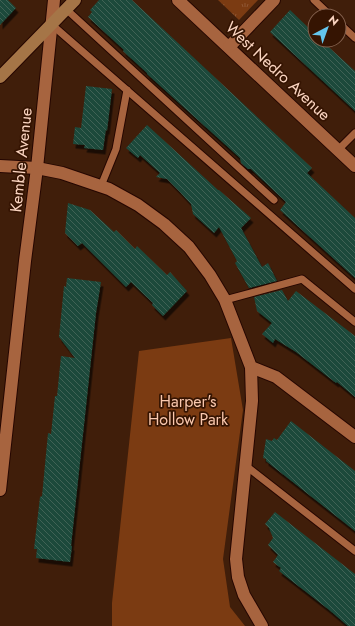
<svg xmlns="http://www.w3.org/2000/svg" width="355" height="626" font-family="Jost,sans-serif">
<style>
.grass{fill:url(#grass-tufts)}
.green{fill:#7b3b12}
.building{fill:url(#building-back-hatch);filter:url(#shadow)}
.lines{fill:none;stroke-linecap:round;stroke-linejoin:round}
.lane-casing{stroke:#250600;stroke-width:9}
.street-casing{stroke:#250600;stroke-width:14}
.secondary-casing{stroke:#250600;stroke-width:14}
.lane{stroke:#a7643f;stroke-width:7}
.street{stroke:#a7643f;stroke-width:12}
.secondary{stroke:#a57547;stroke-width:12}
.labels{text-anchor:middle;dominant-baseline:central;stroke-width:3.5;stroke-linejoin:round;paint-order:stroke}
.street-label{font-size:16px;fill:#fbd5c1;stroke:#351402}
.park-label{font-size:16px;fill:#fac8ae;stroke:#351402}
</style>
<defs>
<pattern id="grass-tufts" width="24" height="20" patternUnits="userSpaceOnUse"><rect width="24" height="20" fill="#7b3b12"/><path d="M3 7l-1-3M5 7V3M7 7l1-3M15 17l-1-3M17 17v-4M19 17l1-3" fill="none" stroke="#8f5633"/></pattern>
<pattern id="building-back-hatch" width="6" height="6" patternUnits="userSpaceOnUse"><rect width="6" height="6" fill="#1d493a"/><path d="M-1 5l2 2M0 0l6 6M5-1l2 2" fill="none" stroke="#3f6255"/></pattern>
<filter id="shadow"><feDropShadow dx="2.5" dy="4.5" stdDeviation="0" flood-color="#0009"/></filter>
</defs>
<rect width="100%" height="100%" fill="#401e0a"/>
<!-- grass -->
<path class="grass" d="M218 0H258L239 20Z"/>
<!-- green -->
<path class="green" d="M231 338 243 410 223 559 230 607 245 626H112V603L139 351Z"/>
<!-- building -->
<g class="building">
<path d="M0 0H8L16 8 0 25Z"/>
<path d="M99 0H132L312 168 307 173 355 218V278L280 210 286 202 251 169H248L241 163 240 158 147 74V73L123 51 124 50 88 17 92 12 90 10Z"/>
<path d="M290 10 315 34V40H321L355 71V111L270 32Z"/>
<path d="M86 86 112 89 107 131 106 129 103 150 84 148 85 145 73 144 75 127 81 128Z"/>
<path d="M147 125 218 190H219L251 218 241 228 262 267 268 263 277 281 249 288 235 263 237 261 219 227 214 233 193 214 191 204 179 191 167 179 156 177 160 173 140 155 138 158 126 148Z"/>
<path d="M68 203 90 210 114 232 116 230 135 249 137 246 167 275 170 272 187 291 163 316 152 305 153 303 131 282 126 287 82 243 78 246 65 233Z"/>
<path d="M67 278 101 282 96 313 71 546H72L70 562 36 558 37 549H34L40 497 42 496 48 433 51 434 55 396H57L61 356 75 358 59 337 64 286 66 287Z"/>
<path d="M282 290 288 301 296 291 355 336V397L337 382 336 383 296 352 275 339 273 343 262 334 272 323 257 311 254 297Z"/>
<path d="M291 421 355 471V531L266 461V459L263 458 266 439 272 441 274 438 277 440Z"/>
<path d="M275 512 355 574V626H348L328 609 279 571 281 568 273 562 278 555 268 545 273 538 269 528 265 524Z"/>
</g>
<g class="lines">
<!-- lane casing -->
<g class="lane-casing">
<g id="lane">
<path d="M314 0 331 16"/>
<path d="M66 9 274 200"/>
<path d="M339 23 355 38"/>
<path d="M51 24 355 289"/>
<path d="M338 150 355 133"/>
<path d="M101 186 116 149 127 90"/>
<path d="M225 300 302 279 355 322"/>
<path d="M246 466 355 551"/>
</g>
</g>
<!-- street casing -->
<g class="street-casing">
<g id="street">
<path d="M178 0 355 166"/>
<path d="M229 47 274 0"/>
<path d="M0 166 37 168 62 173 109 189 138 205 164 224 189 247 210 275 225 300 251 367 276 377 355 437"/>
<path d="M251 367 252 401 236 559 238 577 244 595 262 626"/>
<path d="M0 490 25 261 37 168 54 0"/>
</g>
</g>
<!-- secondary casing -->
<g class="secondary-casing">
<path id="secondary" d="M0 77 75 0"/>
</g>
<!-- lane -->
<use href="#lane" class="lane"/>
<!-- street -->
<use href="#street" class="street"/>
<!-- secondary -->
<use href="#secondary" class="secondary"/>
</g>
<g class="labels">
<!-- street labels -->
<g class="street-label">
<text transform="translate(278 71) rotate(43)">West Nedro Avenue</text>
<text transform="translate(21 160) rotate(-84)">Kemble Avenue</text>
</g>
<!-- park labels -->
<g class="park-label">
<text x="188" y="401">Harper's<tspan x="188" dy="18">Hollow Park</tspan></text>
</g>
</g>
<!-- north arrow -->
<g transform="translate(327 28) rotate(41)"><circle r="19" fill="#351402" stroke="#84614e"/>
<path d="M0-3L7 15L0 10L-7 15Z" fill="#64c5ee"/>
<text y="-6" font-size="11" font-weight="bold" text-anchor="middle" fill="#fbd5c1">N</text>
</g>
</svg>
